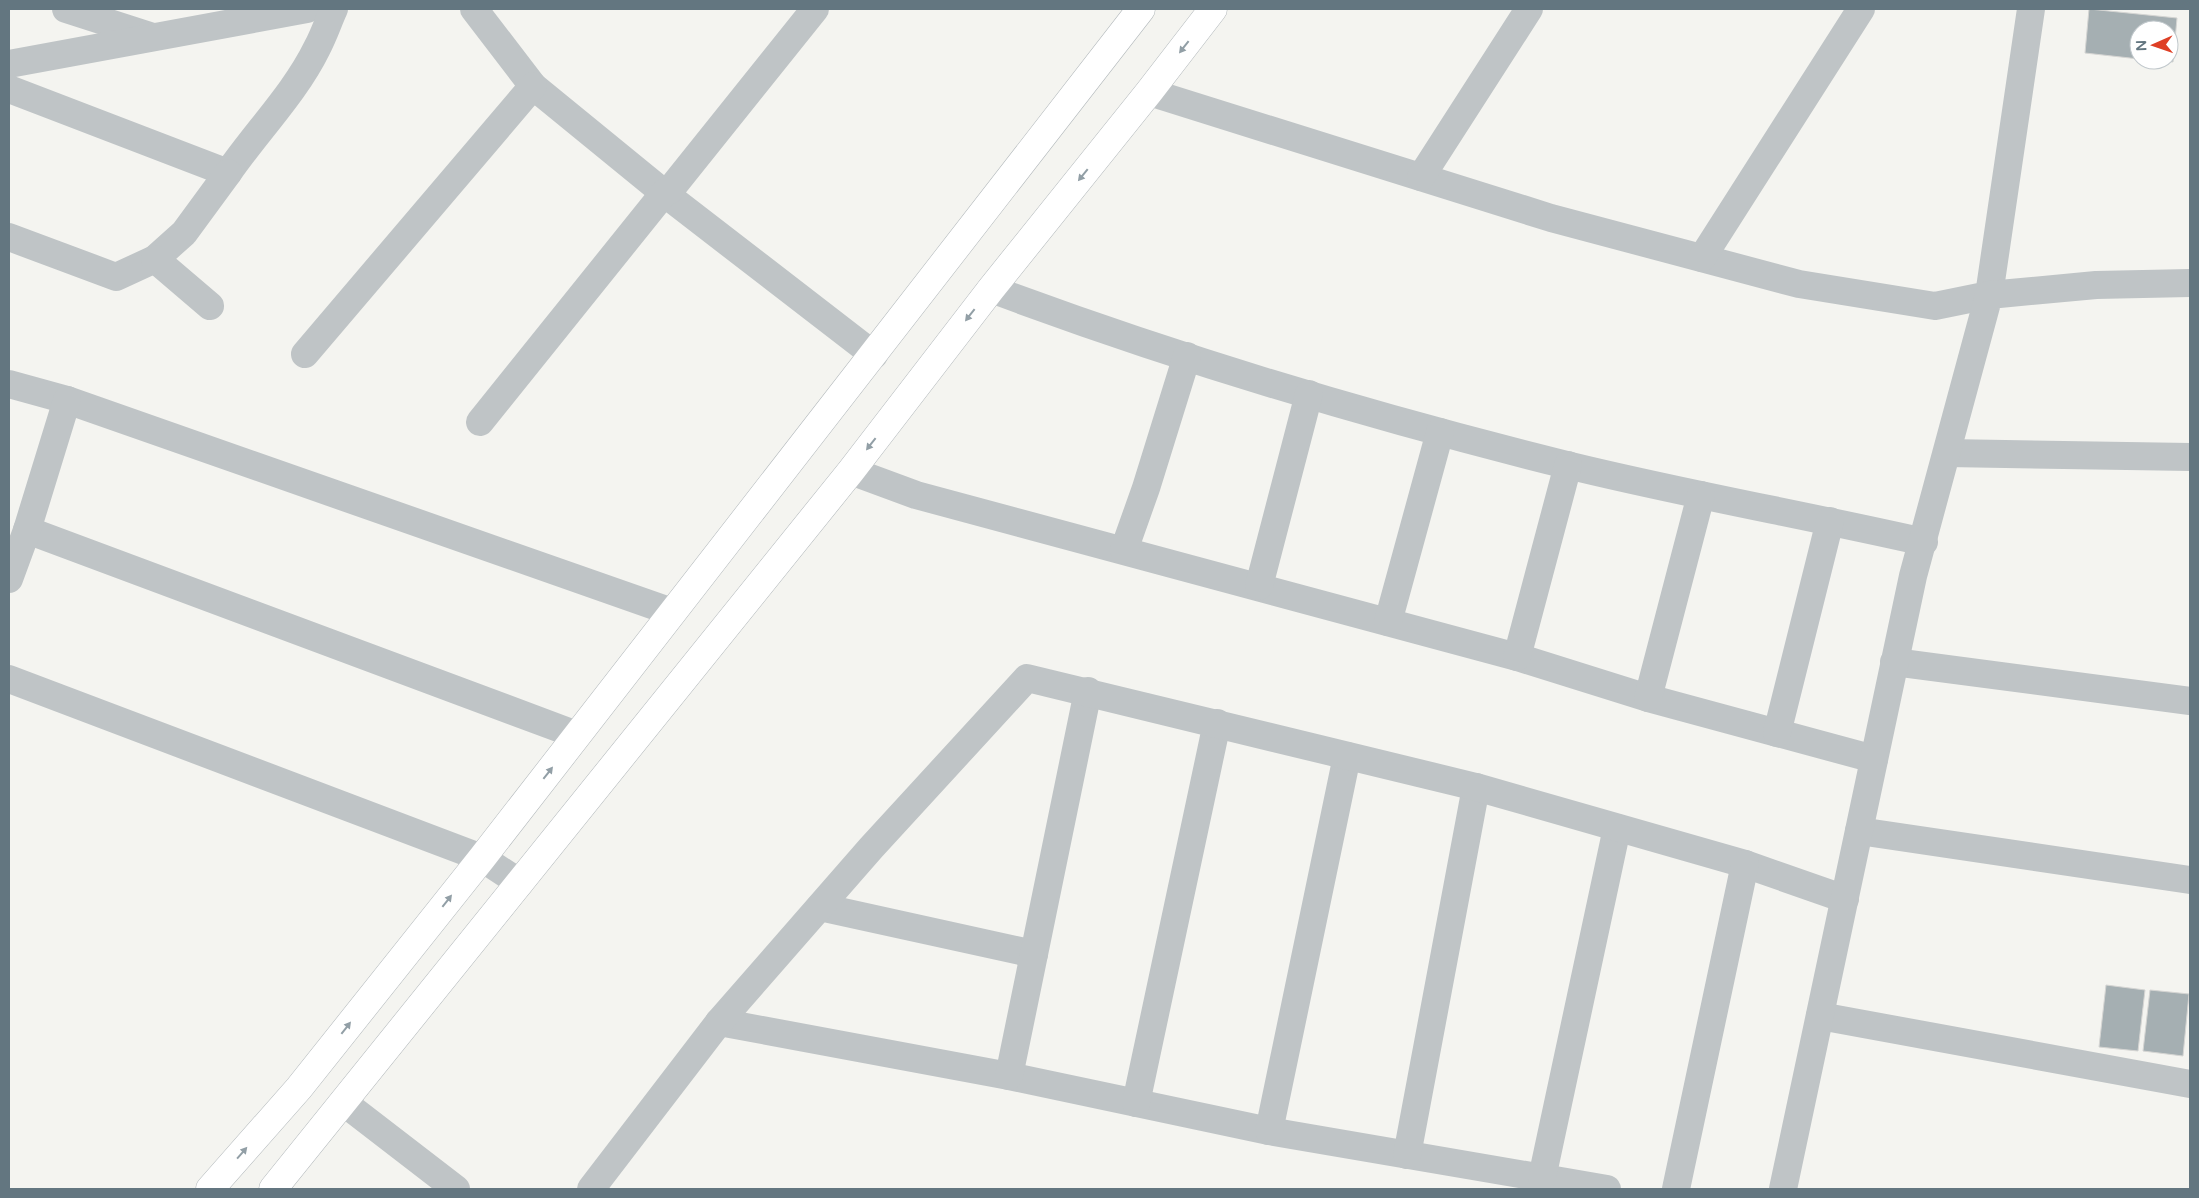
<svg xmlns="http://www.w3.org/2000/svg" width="2199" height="1198" font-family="'Varela Round',sans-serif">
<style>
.building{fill:#a5afb2;stroke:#d5d5d3}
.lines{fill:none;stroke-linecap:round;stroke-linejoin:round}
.secondary-casing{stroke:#b1b7ba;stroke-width:29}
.street{stroke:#bfc4c6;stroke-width:28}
.secondary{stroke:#fff;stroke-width:28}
.oneway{fill:#929fa6}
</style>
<rect width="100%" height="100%" fill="#f4f4f0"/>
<!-- building -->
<g class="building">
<path d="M2089 9 2177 18 2173 62 2152 60H2169V30H2139V59L2085 53Z"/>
<path d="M2106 985 2145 990 2138 1051 2099 1047Z"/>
<path d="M2150 990 2189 994 2183 1056 2143 1051Z"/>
</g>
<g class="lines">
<!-- secondary casing -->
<g class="secondary-casing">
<g id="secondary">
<path d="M210 1189 299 1088 482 858 1141 9"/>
<path d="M273 1189 851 471 991 289 1149 92 1213 9"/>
</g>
</g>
<!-- street -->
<g class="street">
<path d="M66 9 150 36"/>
<path d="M474 9 533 86 664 193 874 355"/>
<path d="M9 64 307 9"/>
<path d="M9 89 228 173C257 131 295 93 317 48 324 35 328 22 334 9"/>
<path d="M1149 92 1551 218 1799 284 1935 306 1989 295 2031 9"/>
<path d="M1421 177 1529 9"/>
<path d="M9 237 116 277 155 259 184 233 228 173"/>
<path d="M1702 258 1861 9"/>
<path d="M155 259 210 306"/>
<path d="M991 289C1179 359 1373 417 1567 465 1685 494 1805 515 1924 542"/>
<path d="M305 354 533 86"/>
<path d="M9 384 67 400 672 612"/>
<path d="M480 422 664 193 670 190 815 9"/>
<path d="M1947 453 2190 457"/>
<path d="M851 471 916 495 1517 657 1648 698 1874 759"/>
<path d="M27 530 577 735"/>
<path d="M1124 550 1146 488 1187 356"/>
<path d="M9 579 27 530 67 400"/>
<path d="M1259 586 1309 394"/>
<path d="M1388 622 1440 432"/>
<path d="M1517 657 1568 465"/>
<path d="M1894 662 2190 701"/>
<path d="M9 679 482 858 520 883"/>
<path d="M1648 698 1701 495"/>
<path d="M1777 733 1830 521"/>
<path d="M1859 831 2190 880"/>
<path d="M820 907 1034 954"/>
<path d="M1820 1016 2190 1084"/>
<path d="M719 1022 1009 1076 1269 1131 1607 1189"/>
<path d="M1009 1076 1088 691"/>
<path d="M343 1102 456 1189"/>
<path d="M1136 1103 1217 723"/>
<path d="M1269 1131 1347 756"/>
<path d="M1407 1155 1476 787"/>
<path d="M1542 1178 1617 828"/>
<path d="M591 1189 719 1022 871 848 1027 678 1476 787 1745 864 1845 899"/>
<path d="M1676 1189 1745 864"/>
<path d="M1783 1189 1913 576 1989 295 2096 285 2190 283"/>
</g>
<!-- secondary -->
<use href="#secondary" class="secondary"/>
</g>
<!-- one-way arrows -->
<defs><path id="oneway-solid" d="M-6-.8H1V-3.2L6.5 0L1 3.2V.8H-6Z" transform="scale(1.25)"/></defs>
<g class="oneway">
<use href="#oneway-solid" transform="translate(1184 47) rotate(128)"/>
<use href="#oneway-solid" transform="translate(1083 175) rotate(129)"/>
<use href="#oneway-solid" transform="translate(970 315) rotate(128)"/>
<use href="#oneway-solid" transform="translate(871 444) rotate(128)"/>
<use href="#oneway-solid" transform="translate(548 773) rotate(-52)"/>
<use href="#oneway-solid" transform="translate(447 901) rotate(-52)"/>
<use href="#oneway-solid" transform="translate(346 1028) rotate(-52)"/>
<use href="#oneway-solid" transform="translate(242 1153) rotate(-49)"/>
</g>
<!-- border -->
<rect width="2199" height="1198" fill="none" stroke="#637680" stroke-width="20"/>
<!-- north arrow -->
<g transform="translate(2154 45) rotate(268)"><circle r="24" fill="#ffffff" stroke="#c1c8cc"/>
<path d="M0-4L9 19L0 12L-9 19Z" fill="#de3f25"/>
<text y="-8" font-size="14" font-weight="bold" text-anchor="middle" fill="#637680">N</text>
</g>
</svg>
